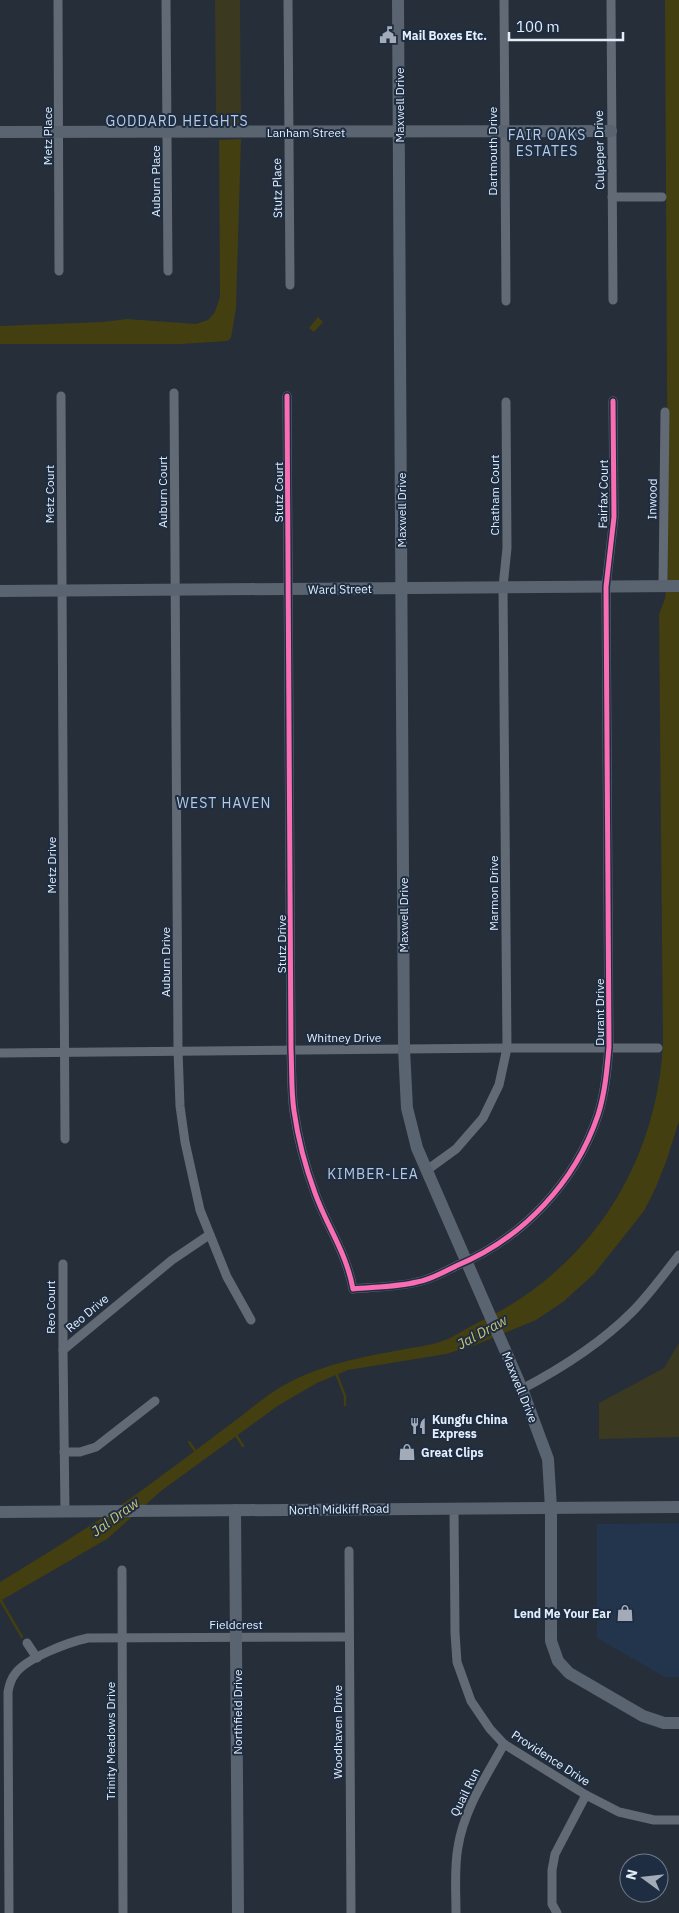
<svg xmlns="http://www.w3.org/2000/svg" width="679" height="1913" font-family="'IBM Plex Sans',sans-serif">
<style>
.built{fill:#23354c}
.green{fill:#3b3920}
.water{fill:#433f10}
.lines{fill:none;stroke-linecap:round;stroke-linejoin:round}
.stream{stroke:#433f10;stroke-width:2.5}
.street{stroke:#626a75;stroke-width:9}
.secondary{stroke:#596470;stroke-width:12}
.cycleway-casing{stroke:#1e2d41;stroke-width:8}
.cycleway{stroke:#f96db3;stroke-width:5}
.labels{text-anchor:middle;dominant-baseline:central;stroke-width:4;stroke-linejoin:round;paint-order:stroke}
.poi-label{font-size:12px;font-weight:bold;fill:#e4eefb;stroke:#1e2d41;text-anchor:start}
.street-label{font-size:12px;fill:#e4eefb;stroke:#1e2d41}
.neighbourhood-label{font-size:14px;letter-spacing:1px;fill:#b7cae4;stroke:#1e2d41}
.water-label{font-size:14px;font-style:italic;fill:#cbc475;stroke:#1e2d41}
</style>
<rect width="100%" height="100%" fill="#262e39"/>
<!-- built -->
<path class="built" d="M679 1523V1677H665L597 1638V1524Z"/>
<!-- green -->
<g class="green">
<path d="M215 0H240L241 124 216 125Z"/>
<path d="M679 1343V1437L599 1439V1403L664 1368Z"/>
</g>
<!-- water -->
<g class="water">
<path d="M665 0H679V1121L667 1159 656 1187 644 1211 594 1274 563 1302 536 1320 478 1344 446 1354 348 1370 317 1383 279 1405 161 1491 107 1539 0 1601V1582C49 1552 98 1522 145 1488 175 1466 205 1443 236 1420 249 1410 262 1399 276 1390 314 1366 357 1358 400 1350 414 1347 428 1346 440 1342 453 1338 465 1329 477 1323 588 1271 657 1166 663 1043L659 614 665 599 668 576Z"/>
<path d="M241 139 236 308 231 338 227 341 181 344H0V326L102 322 127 319 196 324 208 320 215 312 220 297 219 140Z"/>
<path d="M318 317 323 322 314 332 309 328Z"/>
</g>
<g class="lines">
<!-- stream -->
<g class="stream">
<path d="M336 1373 345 1396V1405"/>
<path d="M236 1435 243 1446"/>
<path d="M189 1442 196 1452"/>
<path d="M1 1601 22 1637"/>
</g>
<!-- street -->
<g class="street">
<path d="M58 0 59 271"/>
<path d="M166 0 168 271"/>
<path d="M288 0 290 285"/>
<path d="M504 0 506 301"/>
<path d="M611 0 613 300"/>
<path d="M612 197H662"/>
<path d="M174 393 178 1050 180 1106 185 1142 200 1210 227 1277 251 1320"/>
<path d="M61 396 65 1139"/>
<path d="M287 396 291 1049C292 1070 291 1091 294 1111 298 1139 305 1166 315 1193 327 1227 346 1251 353 1289 374 1287 397 1287 417 1282 430 1280 444 1272 456 1266 522 1239 575 1183 598 1115 605 1093 607 1070 609 1047L606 587 614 517 613 401"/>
<path d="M663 586 665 412"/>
<path d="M0 1053 507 1048H658"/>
<path d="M427 1170 456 1149 483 1118 499 1085 507 1048 503 587 507 548 506 402"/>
<path d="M63 1264V1350"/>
<path d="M522 1389C562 1368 600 1344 632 1312 649 1295 664 1274 679 1255"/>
<path d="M64 1452H80L96 1447 155 1401"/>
<path d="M454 1508 455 1633 457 1662 471 1701 490 1729 504 1744 586 1795 619 1812 654 1820H679"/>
<path d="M65 1512 63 1350 172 1260 209 1235"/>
<path d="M349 1551 351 1913"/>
<path d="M122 1570 123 1913"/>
<path d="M27 1643 37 1658"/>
<path d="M9 1913 8 1692C9 1686 11 1679 15 1674 26 1658 69 1642 88 1638L349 1637"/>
<path d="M456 1913C456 1891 454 1868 458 1847 464 1809 486 1777 504 1744"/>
<path d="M557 1913 552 1904V1870L555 1854 586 1795"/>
</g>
<!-- secondary -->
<g class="secondary">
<path d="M398 0 404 1049 407 1108 417 1148 522 1389 548 1459 551 1508V1641L558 1661 569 1673 643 1716 664 1723H679"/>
<path d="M0 132 611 131"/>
<path d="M0 591 679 586"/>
<path d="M235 1510 238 1913"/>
<path d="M0 1512 679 1507"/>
</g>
<!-- cycleway casing -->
<g class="cycleway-casing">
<path id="cycleway" d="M287 396 291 1049C292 1070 291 1091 294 1111 298 1139 305 1166 315 1193 327 1227 346 1251 353 1289 374 1287 397 1287 417 1282 430 1280 444 1272 456 1266 522 1239 575 1183 598 1115 605 1093 607 1070 609 1047L606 587 614 517 613 401"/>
</g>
<!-- cycleway -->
<use href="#cycleway" class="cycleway"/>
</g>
<!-- icons -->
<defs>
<g id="civic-bare" transform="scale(1.35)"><path d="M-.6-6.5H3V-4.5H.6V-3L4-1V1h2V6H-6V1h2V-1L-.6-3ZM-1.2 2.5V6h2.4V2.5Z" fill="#a2abb7" stroke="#1e2d41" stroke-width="2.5" paint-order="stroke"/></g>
<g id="restaurant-bare" transform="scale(1.35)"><path d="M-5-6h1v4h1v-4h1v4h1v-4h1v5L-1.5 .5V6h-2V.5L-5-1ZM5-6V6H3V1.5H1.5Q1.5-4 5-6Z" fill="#a2abb7" stroke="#1e2d41" stroke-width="2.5" paint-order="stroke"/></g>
<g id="shop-bare" transform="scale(1.35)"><path d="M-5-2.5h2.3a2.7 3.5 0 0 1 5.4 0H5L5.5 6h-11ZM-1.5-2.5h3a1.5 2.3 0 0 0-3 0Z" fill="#a2abb7" stroke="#1e2d41" stroke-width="2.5" paint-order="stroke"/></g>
</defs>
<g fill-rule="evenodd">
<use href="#civic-bare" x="388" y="35"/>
<use href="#restaurant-bare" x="418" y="1426"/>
<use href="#shop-bare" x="407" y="1452"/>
<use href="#shop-bare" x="625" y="1613"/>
</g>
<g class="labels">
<!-- poi labels -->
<g class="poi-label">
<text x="402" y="35">Mail Boxes Etc.</text>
<text x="432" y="1419">Kungfu China<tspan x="432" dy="14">Express</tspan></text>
<text x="421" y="1452">Great Clips</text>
<text x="611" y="1613" text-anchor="end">Lend Me Your Ear</text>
</g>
<!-- street labels -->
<g class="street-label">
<text transform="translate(399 105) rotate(-90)">Maxwell Drive</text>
<text x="306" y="132">Lanham Street</text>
<text transform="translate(47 136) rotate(-90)">Metz Place</text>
<text transform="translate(599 150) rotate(-91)">Culpeper Drive</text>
<text transform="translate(492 151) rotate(-90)">Dartmouth Drive</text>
<text transform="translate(155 181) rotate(-90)">Auburn Place</text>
<text transform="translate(277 188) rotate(-91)">Stutz Place</text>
<text transform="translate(162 492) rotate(-90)">Auburn Court</text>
<text transform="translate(278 492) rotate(-90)">Stutz Court</text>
<text transform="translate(49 494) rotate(-90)">Metz Court</text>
<text transform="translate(603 494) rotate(-89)">Fairfax Court</text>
<text transform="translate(494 495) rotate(-90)">Chatham Court</text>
<text transform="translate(652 499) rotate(-89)">Inwood</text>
<text transform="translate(401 510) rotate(-90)">Maxwell Drive</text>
<text transform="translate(340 589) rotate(-1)">Ward Street</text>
<text transform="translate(51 865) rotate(-90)">Metz Drive</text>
<text transform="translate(493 893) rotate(-90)">Marmon Drive</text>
<text transform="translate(403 915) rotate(-90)">Maxwell Drive</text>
<text transform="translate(281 944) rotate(-90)">Stutz Drive</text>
<text transform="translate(165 962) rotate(-90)">Auburn Drive</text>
<text transform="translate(599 1012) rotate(-90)">Durant Drive</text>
<text x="344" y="1037">Whitney Drive</text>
<text transform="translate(50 1307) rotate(-90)">Reo Court</text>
<text transform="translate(87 1313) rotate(-40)">Reo Drive</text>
<text transform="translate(520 1387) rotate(68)">Maxwell Drive</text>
<text transform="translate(339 1509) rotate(-1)">North Midkiff Road</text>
<text x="236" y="1624">Fieldcrest</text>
<text transform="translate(237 1712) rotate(-90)">Northfield Drive</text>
<text transform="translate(337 1732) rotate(-90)">Woodhaven Drive</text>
<text transform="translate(110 1741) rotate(-90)">Trinity Meadows Drive</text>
<text transform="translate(551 1758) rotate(33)">Providence Drive</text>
<text transform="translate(465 1792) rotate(-64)">Quail Run</text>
</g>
<!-- neighbourhood labels -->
<g class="neighbourhood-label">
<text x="177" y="121">GODDARD HEIGHTS</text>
<text x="547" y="135">FAIR OAKS<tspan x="547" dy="16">ESTATES</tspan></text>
<text x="224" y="803">WEST HAVEN</text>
<text x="373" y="1174">KIMBER-LEA</text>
</g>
<!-- water labels -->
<g class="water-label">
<text transform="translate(482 1332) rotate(-29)">Jal Draw</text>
<text transform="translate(115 1517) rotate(-36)">Jal Draw</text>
</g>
</g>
<!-- north arrow -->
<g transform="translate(644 1878) rotate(285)"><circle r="24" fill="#1e2d41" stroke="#6d7a8b"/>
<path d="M0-4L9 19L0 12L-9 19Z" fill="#a2abb7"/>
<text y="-8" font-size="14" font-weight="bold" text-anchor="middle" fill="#e4eefb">N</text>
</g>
<!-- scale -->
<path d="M509 32v8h114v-8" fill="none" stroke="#e4eefb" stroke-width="2.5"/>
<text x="516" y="32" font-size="15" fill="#e4eefb" stroke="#1e2d41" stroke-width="4" paint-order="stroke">100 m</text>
</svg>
